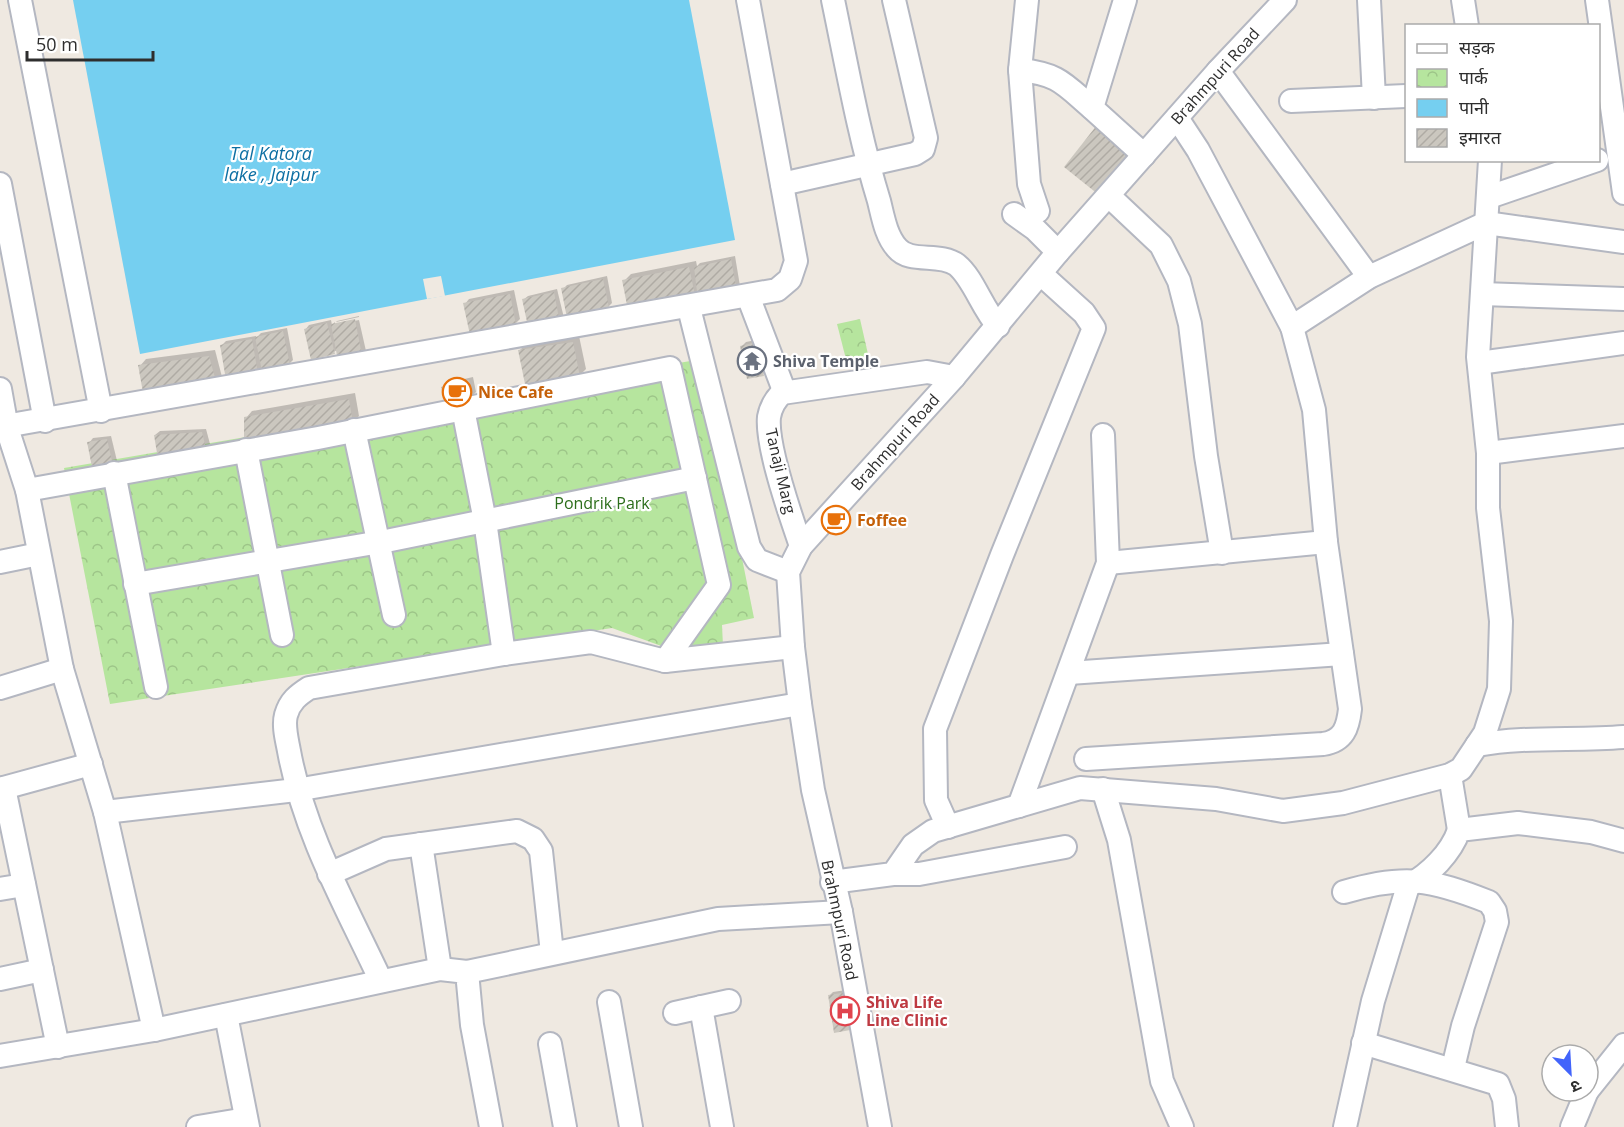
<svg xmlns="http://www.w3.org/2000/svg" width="1624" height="1127" font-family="'Open Sans','Noto Sans Devanagari',sans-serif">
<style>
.park{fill:url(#park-crowns)}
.water{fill:#75cff0}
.pier{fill:#efe9e1}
.shadow{fill:#0003}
.building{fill:url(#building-hatch)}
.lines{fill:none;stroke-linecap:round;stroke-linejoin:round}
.minor-casing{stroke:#b4b7c1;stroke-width:26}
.minor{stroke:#fff;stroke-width:22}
.labels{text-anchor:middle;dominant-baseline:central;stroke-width:4.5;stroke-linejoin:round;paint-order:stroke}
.street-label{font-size:16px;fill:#2e2e2e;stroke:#fff}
.worship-label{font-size:16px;font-weight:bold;fill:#5b616d;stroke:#fff;text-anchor:start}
.food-label{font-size:16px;font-weight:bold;fill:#c56008;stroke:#fff;text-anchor:start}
.park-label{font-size:16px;fill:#2c6e1b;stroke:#fff}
.health-label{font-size:16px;font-weight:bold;fill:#be3a42;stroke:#fff;text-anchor:start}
.water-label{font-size:18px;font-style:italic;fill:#0d6fa3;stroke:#fff}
</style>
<defs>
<pattern id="park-crowns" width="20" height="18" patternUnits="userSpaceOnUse" patternTransform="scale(1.5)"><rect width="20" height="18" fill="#b6e59e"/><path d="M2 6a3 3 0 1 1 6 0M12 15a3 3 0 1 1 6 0" fill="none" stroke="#9dc588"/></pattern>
<pattern id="building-hatch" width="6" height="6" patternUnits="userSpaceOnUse" patternTransform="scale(1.5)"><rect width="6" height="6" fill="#cbc7bf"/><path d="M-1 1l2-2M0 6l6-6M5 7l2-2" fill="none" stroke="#afaba4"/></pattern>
</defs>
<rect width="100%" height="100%" fill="#efe9e1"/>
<!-- park -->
<g class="park">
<path d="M860 319 870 363 848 367 837 324Z"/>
<path d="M702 359 754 618 722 625 723 646 664 647 612 628 110 704 64 468Z"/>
</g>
<!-- water -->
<path class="water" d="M73 0H689L735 240 140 354Z"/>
<!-- pier -->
<path class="pier" d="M441 276 445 296 427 299 423 279Z"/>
<!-- shadow -->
<g class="shadow">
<path d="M735 256 740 286 700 298 624 281 631 274 696 261 697 266 700 263Z"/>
<path d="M607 276 612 303 608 307 563 289 567 285Z"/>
<path d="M557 289 564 318 559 322 523 300 528 296Z"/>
<path d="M514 290 520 319 516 323 465 304 469 299Z"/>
<path d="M359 316V317L336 322 337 321Z"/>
<path d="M331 320 332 325 335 322V325L359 320 366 351 362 355 338 349 334 352 305 330 309 325Z"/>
<path d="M287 328 293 360 289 364 263 367 257 373 222 345 226 341 256 336V338L261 333Z"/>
<path d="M579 336 586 369 579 376 520 350 526 344Z"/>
<path d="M761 339 768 370 763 374 742 346 746 342Z"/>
<path d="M215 350 222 377 216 383 140 366 146 359Z"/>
<path d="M473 377 476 392 472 396 443 387 447 383Z"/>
<path d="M355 393 359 416 352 423 246 418 252 411Z"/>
<path d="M206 429 210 444 206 448 155 435 160 431Z"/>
<path d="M111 436 118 465 94 471 89 443 93 438Z"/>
<path d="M859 988 860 1027 829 996 833 992Z"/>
</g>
<!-- building -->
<g class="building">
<path d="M1097 125 1133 154 1099 195 1064 167Z"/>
<path d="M731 259 737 292 698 300 694 267Z"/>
<path d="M689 267 696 300 629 315 622 280Z"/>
<path d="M603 279 609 308 567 318 561 288Z"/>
<path d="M554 292 560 324 529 331 522 299Z"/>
<path d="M510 294 516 325 470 335 463 303Z"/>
<path d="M355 319 362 356 338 361 331 324Z"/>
<path d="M327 323 335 354 311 360 304 329Z"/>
<path d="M283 331 290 365 262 371 255 337Z"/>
<path d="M252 339 258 374 226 380 220 345Z"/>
<path d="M573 342 580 377 525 384 518 350Z"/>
<path d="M757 342 764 376 747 379 740 346Z"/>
<path d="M209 356 217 385 144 398 138 365Z"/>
<path d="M469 380 473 397 445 404 441 387Z"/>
<path d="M349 399 353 424 244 446V417Z"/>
<path d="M202 432 206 449 158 459 154 435Z"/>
<path d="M107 439 114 470 93 472 87 442Z"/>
<path d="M855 991 861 1028 834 1033 828 995Z"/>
</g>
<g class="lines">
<!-- minor casing -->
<g class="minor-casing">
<g id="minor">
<path d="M20 0 101 411"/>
<path d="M833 0C847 67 859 136 879 201 883 217 886 236 897 248 910 264 940 252 957 265 973 278 982 308 998 326"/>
<path d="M1125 0 1092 108 1144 155"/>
<path d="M1369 0 1374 98"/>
<path d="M1463 0 1467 26"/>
<path d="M1597 0 1624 193"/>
<path d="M1020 70 1027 0"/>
<path d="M1218 71 1369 277"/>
<path d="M1291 101 1406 96"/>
<path d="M1177 118 1198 150 1292 327"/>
<path d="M0 184 45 421"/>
<path d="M782 184 915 154 923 149 926 138 894 0"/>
<path d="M1109 196 1161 245 1179 281 1190 324 1206 456 1222 553"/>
<path d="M1489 197 1597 160"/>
<path d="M1038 211 1029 184 1020 70C1059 74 1064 84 1092 108"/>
<path d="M1014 214 1035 229 1058 252"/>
<path d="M1482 294 1624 299"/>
<path d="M748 296 782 385"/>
<path d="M689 308 749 547 757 560 788 572"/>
<path d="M1479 363 1624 343"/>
<path d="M0 389 7 428 27 490 62 669 105 812 154 1030"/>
<path d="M463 409 485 521 504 654"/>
<path d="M0 427 777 290 790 279 796 261 748 0"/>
<path d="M354 430 394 615"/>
<path d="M246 450 282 635"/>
<path d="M1488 453 1624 436"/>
<path d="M114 473 156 687"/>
<path d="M27 490 318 438 670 368 719 585 665 661"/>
<path d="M801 546C791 517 766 446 769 417 771 406 775 400 782 393L927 372 954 377"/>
<path d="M0 562 39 554"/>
<path d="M1108 563 1326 542"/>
<path d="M135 584 386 541 695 478"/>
<path d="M1069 673 1342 654"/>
<path d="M0 688 62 669"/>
<path d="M1477 745C1526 736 1574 741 1624 737"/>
<path d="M1086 759 1323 744C1344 741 1348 727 1350 709L1326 542 1314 410 1292 327 1369 277 1486 223 1624 242"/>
<path d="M1450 775 1459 830"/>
<path d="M4 788 58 1047"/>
<path d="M0 789 91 764"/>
<path d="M1103 789 1119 840 1162 1081 1182 1127"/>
<path d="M1019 806 1108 563 1103 435"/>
<path d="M105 812 296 790 800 704"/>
<path d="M948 827 936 800 935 729 1002 555 1094 328 1084 313 1042 275"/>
<path d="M421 844 440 969"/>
<path d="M329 874 386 849 517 831 533 839 541 851 552 953"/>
<path d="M893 874H919L1065 847"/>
<path d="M832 882 893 874 913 845 933 831 1080 788 1216 799 1283 811 1343 803 1450 775 1461 769 1485 733 1499 689 1501 621 1488 508V453L1478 357 1490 160"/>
<path d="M0 889 24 885"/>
<path d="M1344 892C1404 874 1431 879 1489 902L1495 911 1497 922 1463 1026 1453 1068"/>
<path d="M467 972 718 919 841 912"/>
<path d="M0 979 42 970"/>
<path d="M381 981C346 906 304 833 289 751 287 740 283 726 286 715 290 701 298 695 309 688L504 654 591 642 665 661 793 647"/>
<path d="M609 1002 631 1127"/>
<path d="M701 1007 722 1127"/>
<path d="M675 1013 729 1001"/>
<path d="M226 1015 248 1127"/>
<path d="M1363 1043 1498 1084 1504 1099 1507 1127"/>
<path d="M550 1044 565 1127"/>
<path d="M0 1056 154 1030 440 969 467 972 472 1025 491 1127"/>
<path d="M1588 1090 1624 1045"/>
<path d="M198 1127 246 1119"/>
<path d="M880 1127 841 912 813 790 800 704 793 647 788 572 801 546 954 377 1058 252 1218 71 1285 0"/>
<path d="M1345 1127 1373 1001 1408 886C1430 874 1451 853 1459 830L1518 823 1591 832 1624 841"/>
<path d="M1572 1127 1587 1091"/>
</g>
</g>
<!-- minor -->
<use href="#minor" class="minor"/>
</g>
<!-- icons -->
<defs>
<g id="temple-ring" transform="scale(1.5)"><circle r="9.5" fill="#fff" stroke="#6b7280" stroke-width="1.5"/><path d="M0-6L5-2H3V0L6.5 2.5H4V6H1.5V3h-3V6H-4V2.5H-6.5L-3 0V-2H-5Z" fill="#6b7280"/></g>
<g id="cafe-ring" transform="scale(1.5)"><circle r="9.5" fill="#fff" stroke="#e8710a" stroke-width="1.5"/><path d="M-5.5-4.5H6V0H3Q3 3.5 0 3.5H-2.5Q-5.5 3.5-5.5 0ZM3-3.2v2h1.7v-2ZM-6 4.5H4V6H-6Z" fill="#e8710a"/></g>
<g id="hospital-ring" transform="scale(1.5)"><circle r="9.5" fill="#fff" stroke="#e0444e" stroke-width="1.5"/><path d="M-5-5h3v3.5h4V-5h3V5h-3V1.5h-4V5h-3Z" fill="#e0444e"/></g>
</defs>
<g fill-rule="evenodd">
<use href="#temple-ring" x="752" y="361"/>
<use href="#cafe-ring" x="457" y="392"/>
<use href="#cafe-ring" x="836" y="520"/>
<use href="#hospital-ring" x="845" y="1011"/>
</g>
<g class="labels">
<!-- street labels -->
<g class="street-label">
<text transform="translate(1215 76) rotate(-48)">Brahmpuri Road</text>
<text transform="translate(895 442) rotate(-48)">Brahmpuri Road</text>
<text transform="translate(781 471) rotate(77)">Tanaji Marg</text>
<text transform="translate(840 920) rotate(78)">Brahmpuri Road</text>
</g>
<!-- worship labels -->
<g class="worship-label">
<text x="773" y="361">Shiva Temple</text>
</g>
<!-- food labels -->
<g class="food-label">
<text x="478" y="392">Nice Cafe</text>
<text x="857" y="520">Foffee</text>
</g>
<!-- park labels -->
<g class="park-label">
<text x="602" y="503">Pondrik Park</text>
</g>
<!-- health labels -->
<g class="health-label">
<text x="866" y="1002">Shiva Life<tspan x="866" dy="18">Line Clinic</tspan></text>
</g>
<!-- water labels -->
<g class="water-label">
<text x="271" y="153">Tal Katora<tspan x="271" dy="21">lake , Jaipur</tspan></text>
</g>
</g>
<!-- legend -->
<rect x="1405" y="24" width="195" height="138" fill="#ffffff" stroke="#ababab" stroke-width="1.5"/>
<rect x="1417" y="44" width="30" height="9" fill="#ffffff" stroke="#ababab" stroke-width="1.5"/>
<text x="1459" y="54" font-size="18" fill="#2e2e2e">सड़क</text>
<rect x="1417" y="69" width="30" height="18" fill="url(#park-crowns)" stroke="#ababab" stroke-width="1.5"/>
<text x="1459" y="84" font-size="18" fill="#2e2e2e">पार्क</text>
<rect x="1417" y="99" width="30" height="18" fill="#75cff0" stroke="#ababab" stroke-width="1.5"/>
<text x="1459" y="114" font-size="18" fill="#2e2e2e">पानी</text>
<rect x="1417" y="129" width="30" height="18" fill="url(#building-hatch)" stroke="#ababab" stroke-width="1.5"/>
<text x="1459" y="144" font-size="18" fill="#2e2e2e">इमारत</text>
<!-- north arrow -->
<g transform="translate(1570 1073) rotate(156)"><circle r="28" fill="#ffffff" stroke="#ababab" stroke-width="1.5"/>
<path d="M0-4.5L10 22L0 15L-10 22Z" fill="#4264fb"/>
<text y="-9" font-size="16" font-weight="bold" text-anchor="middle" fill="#2e2e2e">उ</text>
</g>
<!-- scale -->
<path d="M27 51v9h126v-9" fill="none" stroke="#2e2e2e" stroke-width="3"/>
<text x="36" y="51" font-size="18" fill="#2e2e2e" stroke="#ffffff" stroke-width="4.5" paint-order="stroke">50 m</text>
</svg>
